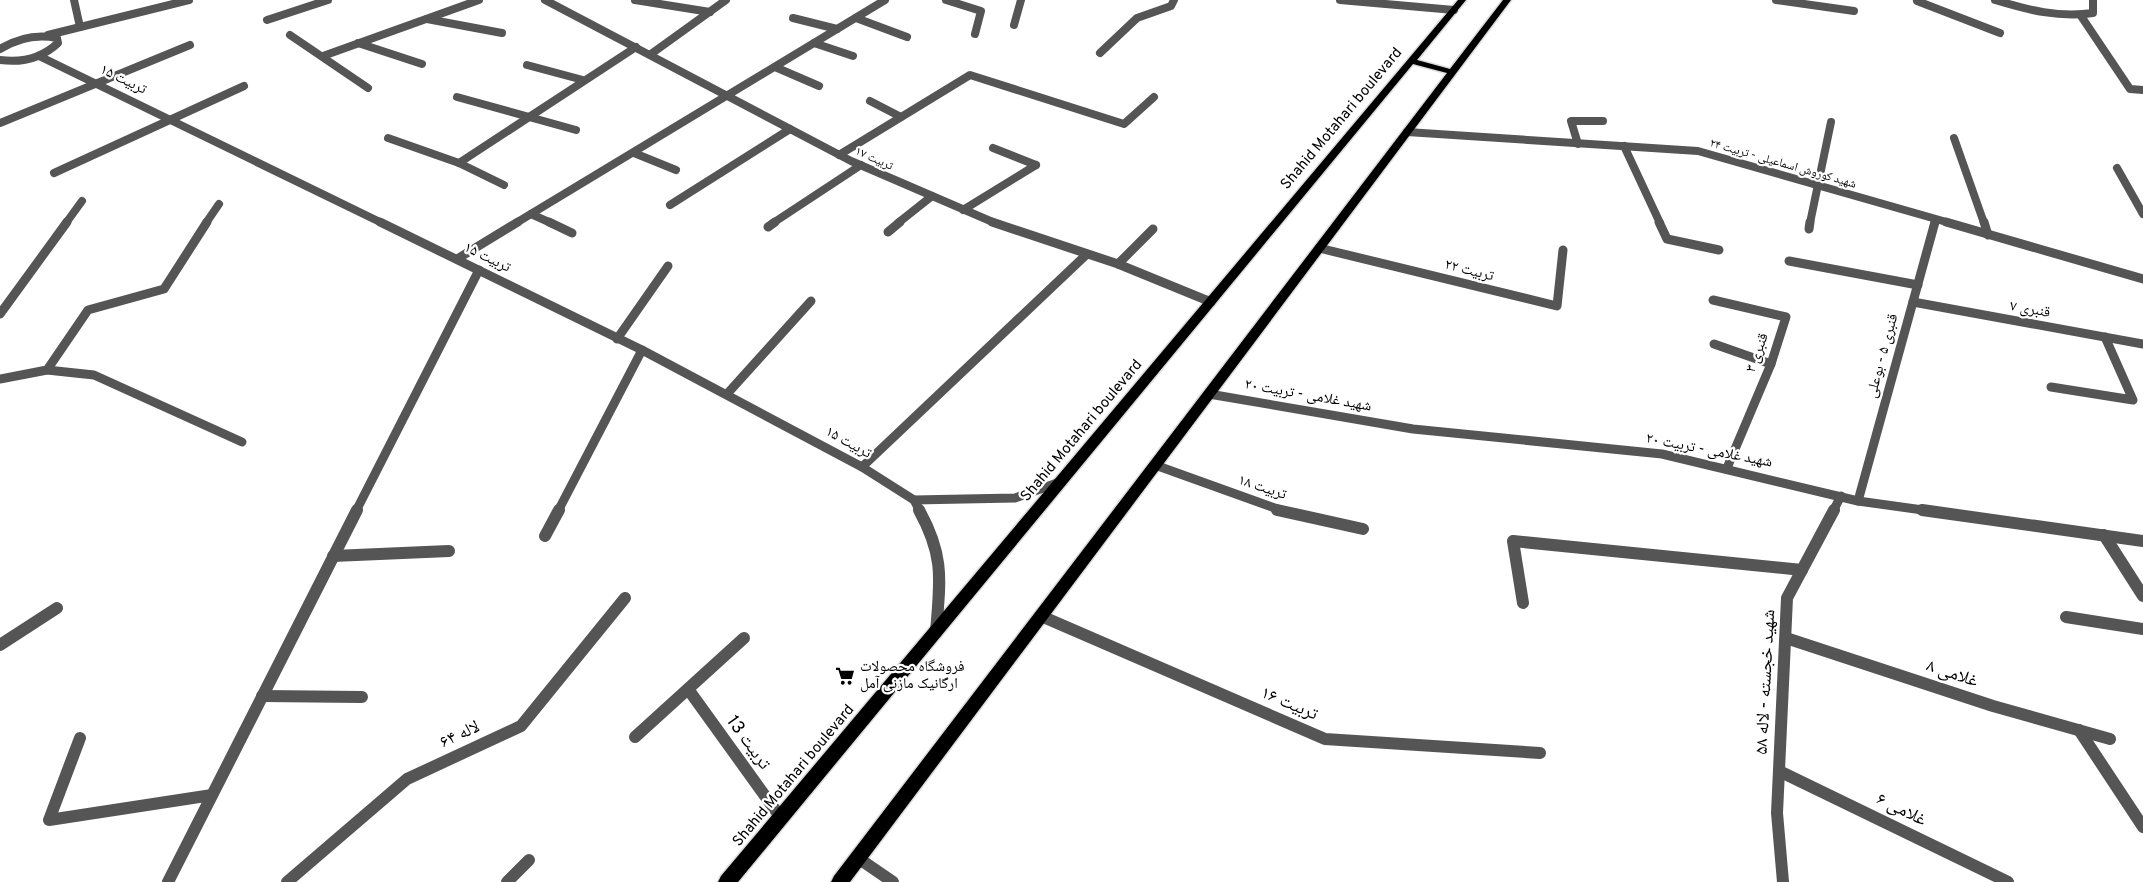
<svg xmlns="http://www.w3.org/2000/svg" width="2143" height="882" font-family="Overpass,'Noto Naskh Arabic',sans-serif">
<style>
.lines{fill:none;stroke-linecap:round;stroke-linejoin:round}
.primary-casing{stroke:#dbdbdb;stroke-width:3}
.minor-far2{stroke:#555;stroke-width:8}
.minor-far1{stroke:#555;stroke-width:9}
.minor{stroke:#555;stroke-width:12}
.tertiary-far2{stroke:#555;stroke-width:8}
.tertiary-far1{stroke:#555;stroke-width:9}
.tertiary{stroke:#555;stroke-width:12}
.primary{fill:#000;fill-rule:evenodd}
.labels{text-anchor:middle;dominant-baseline:central;stroke-width:4.5;stroke-linejoin:round;paint-order:stroke}
.far-street-label{font-size:12px;fill:#000;stroke:#fff}
.street-label{font-size:15px;fill:#000;stroke:#fff}
.poi-label{font-size:15px;fill:#000;stroke:#fff;text-anchor:start}
.near-street-label{font-size:18px;fill:#000;stroke:#fff}
</style>
<rect width="100%" height="100%" fill="#fff"/>
<g class="lines">
<!-- primary casing -->
<g class="primary-casing">
<path id="primary" d="M1458 0H1466L1417 60 1450 69 1503 0H1511L850 882H831L834 876 1447 73 1413 64 738 882H718L721 876Z"/>
</g>
<!-- minor-far2 -->
<g class="minor-far2">
<path d="M74 0 80 27"/>
<path d="M545 0 851 161 995 223"/>
<path d="M635 0 710 12"/>
<path d="M946 0 981 11 975 34"/>
<path d="M1340 0 1454 10"/>
<path d="M1776 0 1854 11"/>
<path d="M1919 0 1917 1 2000 33"/>
<path d="M1995 0C2028 10 2059 18 2093 13V0"/>
<path d="M2081 16 2130 89 2143 90"/>
<path d="M793 18 837 29"/>
<path d="M856 18 907 37"/>
<path d="M427 19 502 33"/>
<path d="M267 20 328 0"/>
<path d="M1014 25 1021 0"/>
<path d="M290 35 368 88"/>
<path d="M358 43 422 64"/>
<path d="M814 43 853 56"/>
<path d="M1100 53 1137 18 1171 6 1174 0"/>
<path d="M651 54 726 0"/>
<path d="M323 56 479 0"/>
<path d="M527 65 583 80"/>
<path d="M775 67 819 86"/>
<path d="M457 97 576 130"/>
<path d="M870 101 901 117"/>
<path d="M0 123 190 45"/>
<path d="M1407 132 1698 151 1950 223"/>
<path d="M388 138 459 163 504 185"/>
<path d="M1954 138 1984 223"/>
<path d="M1578 144 1571 121H1603"/>
<path d="M1624 146 1660 223"/>
<path d="M993 148 1036 165"/>
<path d="M634 153 676 170"/>
<path d="M839 155 970 75 1124 124 1154 97"/>
<path d="M459 163 636 47"/>
<path d="M2117 168 2143 214"/>
<path d="M54 173 244 86"/>
<path d="M670 205 790 129"/>
<path d="M963 210 1036 165"/>
<path d="M531 214 551 223"/>
<path d="M66 223 82 201"/>
<path d="M206 223 219 204"/>
<path d="M773 223 861 165"/>
<path d="M898 223 932 196"/>
<path d="M1810 223 1831 122"/>
<path d="M1935 223 1936 220"/>
</g>
<!-- minor-far1 -->
<g class="minor-far1">
<path d="M549 222 572 233"/>
<path d="M992 222 1118 264 1211 302"/>
<path d="M1659 222 1667 239 1719 250"/>
<path d="M1946 222 2143 279"/>
<path d="M1984 222 1988 235"/>
<path d="M768 227 775 222"/>
<path d="M1809 229 1810 222"/>
<path d="M888 232 900 222"/>
<path d="M1319 248 1557 306 1563 250"/>
<path d="M1789 261 1918 285"/>
<path d="M1118 264 1153 229"/>
<path d="M1713 300 1786 317 1771 364 1727 468"/>
<path d="M1913 302 2143 344"/>
<path d="M0 314 67 222"/>
<path d="M617 339 668 266"/>
<path d="M1714 344 1771 364"/>
<path d="M47 370 94 375 242 442"/>
<path d="M0 379 47 370 88 310 164 289 207 222"/>
<path d="M2051 387 2133 400 2105 337"/>
<path d="M727 394 811 301"/>
<path d="M1155 465 1283 511"/>
<path d="M862 467 1087 254"/>
<path d="M1858 501 1935 222"/>
<path d="M356 511 479 270"/>
<path d="M558 511 642 350"/>
</g>
<!-- minor -->
<g class="minor">
<path d="M1277 510 1363 529"/>
<path d="M2104 535 2143 596"/>
<path d="M545 536 559 510"/>
<path d="M333 556 449 551"/>
<path d="M1523 603 1513 541 1802 570"/>
<path d="M1041 616 1325 739 1540 753"/>
<path d="M2066 617 2143 629"/>
<path d="M1786 638 1993 706 2110 739"/>
<path d="M0 645 57 608"/>
<path d="M688 689 781 818"/>
<path d="M262 696 362 697"/>
<path d="M2079 730 2143 827"/>
<path d="M635 737 744 638"/>
<path d="M80 738 49 820 212 795"/>
<path d="M1779 771 2008 882"/>
<path d="M858 858 893 882"/>
<path d="M168 882 357 510"/>
<path d="M287 882 407 779 521 726 625 598"/>
<path d="M507 882 529 860"/>
</g>
<!-- tertiary-far2 -->
<g class="tertiary-far2">
<path d="M48 35 189 0"/>
<path d="M0 49C18 38 37 34 57 38L58 43C42 58 22 63 0 60"/>
<path d="M39 56 382 223"/>
<path d="M516 223 885 0"/>
</g>
<!-- tertiary-far1 -->
<g class="tertiary-far1">
<path d="M380 222 642 350 862 467 914 500 920 511"/>
<path d="M457 259 518 222"/>
<path d="M1209 394 1413 429 1662 454 1858 501 1930 511"/>
<path d="M914 500 1015 498 1060 482"/>
<path d="M1833 511 1841 496"/>
</g>
<!-- tertiary -->
<g class="tertiary">
<path d="M919 510C945 557 940 581 936 632"/>
<path d="M1922 510 2143 541"/>
<path d="M1783 882 1777 813 1787 598 1834 510"/>
</g>
<!-- primary -->
<use href="#primary" class="primary"/>
</g>
<!-- icons -->
<defs>
<g id="supermarket-bare" transform="scale(1.5)"><path d="M-6-5.5h2.5l.6 2H6L4.5 2H-2.5L-4.4-4H-6ZM-1.5 3.2a1.3 1.3 0 1 0 .1 0ZM3 3.2a1.3 1.3 0 1 0 .1 0Z" fill="#000" stroke="#fff" stroke-width="2.5" paint-order="stroke"/></g>
</defs>
<g fill-rule="evenodd">
<use href="#supermarket-bare" x="845" y="676"/>
</g>
<g class="labels">
<!-- far-street labels -->
<g class="far-street-label">
<text transform="translate(874 159) rotate(24)">تربیت ۱۷</text>
<text transform="translate(1783 164) rotate(16)">شهید کوروش اسماعیلی - تربیت ۲۴</text>
</g>
<!-- street labels -->
<g class="street-label">
<text transform="translate(123 80) rotate(26)">تربیت ۱۵</text>
<text transform="translate(1342 119) rotate(-50)">Shahid Motahari boulevard</text>
<text transform="translate(487 258) rotate(26)">تربیت ۱۵</text>
<text transform="translate(1469 271) rotate(14)">تربیت ۲۲</text>
<text transform="translate(2030 310) rotate(10)">قنبری ۷</text>
<text transform="translate(1758 353) rotate(-70)">قنبری ۳</text>
<text transform="translate(1883 356) rotate(-75)">قنبری ۵ - بوعلی</text>
<text transform="translate(1308 396) rotate(10)">شهید غلامی - تربیت ۲۰</text>
<text transform="translate(1082 431) rotate(-50)">Shahid Motahari boulevard</text>
<text transform="translate(848 443) rotate(29)">تربیت ۱۵</text>
<text transform="translate(1709 451) rotate(11)">شهید غلامی - تربیت ۲۰</text>
<text transform="translate(1262 488) rotate(18)">تربیت ۱۸</text>
<text transform="translate(794 776) rotate(-50)">Shahid Motahari boulevard</text>
</g>
<!-- poi labels -->
<g class="poi-label">
<text x="860" y="667">فروشگاه محصولات<tspan x="860" dy="17">ارگانیک مازنی آمل</tspan></text>
</g>
<!-- near-street labels -->
<g class="near-street-label">
<text transform="translate(1952 674) rotate(18)">غلامی ۸</text>
<text transform="translate(1766 682) rotate(-87)">شهید خجسته - لاله ۵۸</text>
<text transform="translate(1289 704) rotate(23)">تربیت ۱۶</text>
<text transform="translate(460 735) rotate(-25)">لاله ۶۴</text>
<text transform="translate(748 743) rotate(54)">تربیت 13</text>
<text transform="translate(1901 810) rotate(26)">غلامی ۶</text>
</g>
</g>
</svg>
